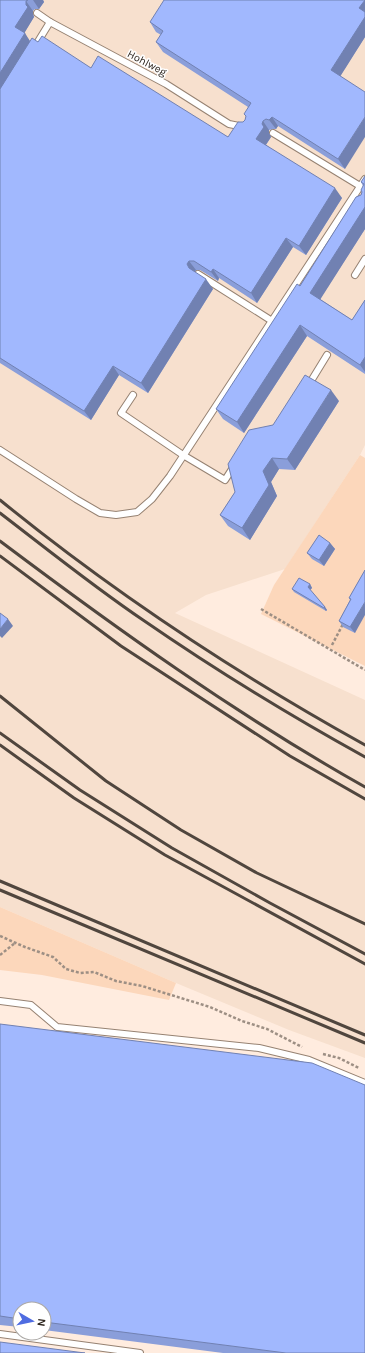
<svg xmlns="http://www.w3.org/2000/svg" width="365" height="1353" font-family="Karla,sans-serif">
<style>
.built{fill:#f7e0ce}
.green{fill:#fcd7bb}
.lines{fill:none;stroke-linecap:round;stroke-linejoin:round}
.lane-casing{stroke:#968272;stroke-width:8}
.path{stroke:#9d8f84;stroke-width:2.5;stroke-dasharray:3 2;stroke-linecap:butt}
.lane{stroke:#fff;stroke-width:6}
.rail{stroke:#50463e;stroke-width:3}
.wall{fill:#8a9eda}
.shaded-wall{fill:#7181b2}
.building{fill:#a1b8fe;stroke:#7181b2}
.labels{text-anchor:middle;dominant-baseline:central;stroke-width:3;stroke-linejoin:round;paint-order:stroke}
.street-label{font-size:11px;fill:#2d251e;stroke:#fff}
</style>
<rect width="100%" height="100%" fill="#ffecdf"/>
<!-- built -->
<path class="built" d="M0 0H365V445L360 455 285 569 206 595 175 613 365 700V1058L289 1030 176 983 0 907Z"/>
<!-- green -->
<g class="green">
<path d="M360 455 365 458V666L261 614 274 585Z"/>
<path d="M0 907 176 983 169 1000 42 975 0 970Z"/>
</g>
<g class="lines">
<!-- lane casing -->
<g class="lane-casing">
<g id="lane">
<path d="M37 13 50 22 166 84 229 124 244 127"/>
<path d="M34 48 50 22"/>
<path d="M273 133 360 186"/>
<path d="M198 274 272 321"/>
<path d="M355 275 365 259"/>
<path d="M308 386 327 355"/>
<path d="M133 395 121 413 183 455 225 480 234 466"/>
<path d="M0 450 76 499 100 513 116 515 137 512 152 499 170 476 365 179"/>
<path d="M0 1001 31 1005 57 1027 259 1048 309 1060 365 1083"/>
<path d="M0 1334 140 1353"/>
</g>
</g>
<!-- path -->
<g class="path">
<path d="M261 609 365 670"/>
<path d="M332 645 343 624"/>
<path d="M0 936 25 947 53 957 66 969 80 973 94 972 116 981 142 986 210 1007 242 1021 267 1029 302 1047"/>
<path d="M0 955 15 943"/>
<path d="M323 1054 339 1058 359 1068"/>
</g>
<!-- lane -->
<use href="#lane" class="lane"/>
<!-- rail -->
<g class="rail">
<path d="M0 500C113 592 237 674 365 745"/>
<path d="M0 513C47 549 94 587 143 620 214 669 289 715 365 757"/>
<path d="M0 541C117 629 237 715 365 787"/>
<path d="M0 556 121 646 290 756 365 799"/>
<path d="M0 696 106 781 181 830 257 873 365 924"/>
<path d="M0 733 80 790 172 848 270 903 365 954"/>
<path d="M0 745 74 798 165 855 365 964"/>
<path d="M0 881 365 1035"/>
<path d="M0 890 365 1043"/>
</g>
</g>
<!-- wall -->
<g class="wall">
<path d="M0 0H43L44 2 39 9H35L33 11V14L34 17 24 33 30 41 38 42 228 137 245 120 248 107 163 52 156 42 161 35 156 32 150 22 365 0V37L340 76 345 169 278 126 276 129H273L269 130V133L271 137 266 145 342 198 306 255 293 247 257 303 219 278 218 281 200 270H196L195 272 213 289 148 393 119 375 91 420 0 363Z"/>
<path d="M365 176V229L320 299 352 320 365 300V374L307 336 244 433 223 419 216 409 361 195 363 186 361 182Z"/>
<path d="M339 401 295 470 279 469 271 482 277 496 250 540 228 526 220 515 235 492 273 425Z"/>
<path d="M330 543 335 549 324 566 312 559 307 553Z"/>
<path d="M365 570 355 633 343 627 339 621 350 600 349 598Z"/>
<path d="M310 584 312 588 310 590 325 607 327 610 326 611 294 592 292 589Z"/>
<path d="M0 1024 365 1353H223L44 1330V1309H20V1327L0 1325Z"/>
</g>
<!-- shaded-wall -->
<g class="shaded-wall">
<path d="M33 0H43L44 2 39 9Z"/>
<path d="M365 0V16L359 8Z"/>
<path d="M26 1 33 11V14L34 17 22 37 15 27 26 5Z"/>
<path d="M365 17V37L338 80 331 70Z"/>
<path d="M25 33 31 43 0 93V73Z"/>
<path d="M272 117 278 126 276 129 269 120Z"/>
<path d="M365 117V137L345 169 338 159Z"/>
<path d="M263 121 269 130V133L271 137 263 149 256 139Z"/>
<path d="M335 188 342 198 306 255 299 246Z"/>
<path d="M365 207V229L318 303 310 293Z"/>
<path d="M286 238 293 247 257 303 251 293Z"/>
<path d="M189 261 196 270 194 273 189 268 187 264Z"/>
<path d="M213 269 219 278 218 281 211 272Z"/>
<path d="M206 279 213 289 148 393 141 383Z"/>
<path d="M300 325 307 336 244 433 237 422Z"/>
<path d="M365 357V372L360 365Z"/>
<path d="M113 366 119 375 91 420 84 411Z"/>
<path d="M331 390 339 401 295 470 287 459Z"/>
<path d="M272 458 279 469 271 482 277 496 250 540 242 528 263 471Z"/>
<path d="M330 543 335 549 324 566 319 560Z"/>
<path d="M310 584 312 588 310 590 308 587Z"/>
<path d="M365 602V615L355 633 350 627Z"/>
<path d="M325 607 327 610 326 611 324 608Z"/>
<path d="M8 619 13 626 2 638 0 636V629Z"/>
</g>
<!-- building -->
<g class="building">
<path d="M0 0H28L26 1V5L28 7 15 27 25 33 0 73Z"/>
<path d="M164 0H365L359 8 365 12V17L331 70 365 92V117L338 159 272 117 269 120 266 119 263 121 262 124 264 127 256 139 335 188 299 246 286 238 251 293 213 269 211 272 194 261H189L187 264 189 268 206 279 141 383 113 366 84 411 0 358V89L32 38 38 42 42 36 91 68 98 56 228 137 238 122H243L245 120 246 116 244 114 251 103 156 42 163 31 150 22Z"/>
<path d="M365 176V207L310 293 352 320 365 300V357L360 365 300 325 237 422 216 409 297 284 300 286 356 197 361 195 362 192 361 190 364 184 361 182Z"/>
<path d="M305 375 331 390 287 459 272 458 263 471 269 485 242 528 220 515 235 492 228 464 249 430 273 425Z"/>
<path d="M319 535 330 543 319 560 307 553Z"/>
<path d="M365 570V602L350 627 339 621 351 599 349 598Z"/>
<path d="M299 578 310 584 308 587 325 607 324 608 292 589Z"/>
<path d="M0 613 8 619 0 629Z"/>
<path d="M0 1024 312 1063 365 1085V1353H286L44 1322V1309H20V1319L0 1316Z"/>
<path d="M0 1342 85 1353H0Z"/>
</g>
<g class="labels">
<!-- street labels -->
<g class="street-label">
<text transform="translate(147 63) rotate(28)">Hohlweg</text>
</g>
</g>
<!-- north arrow -->
<g transform="translate(32 1321) rotate(99)"><circle r="19" fill="#ffffff" stroke="#aba8a5"/>
<path d="M0-3L7 15L0 10L-7 15Z" fill="#4f6ce1"/>
<text y="-6" font-size="11" font-weight="bold" text-anchor="middle" fill="#2d251e">N</text>
</g>
</svg>
